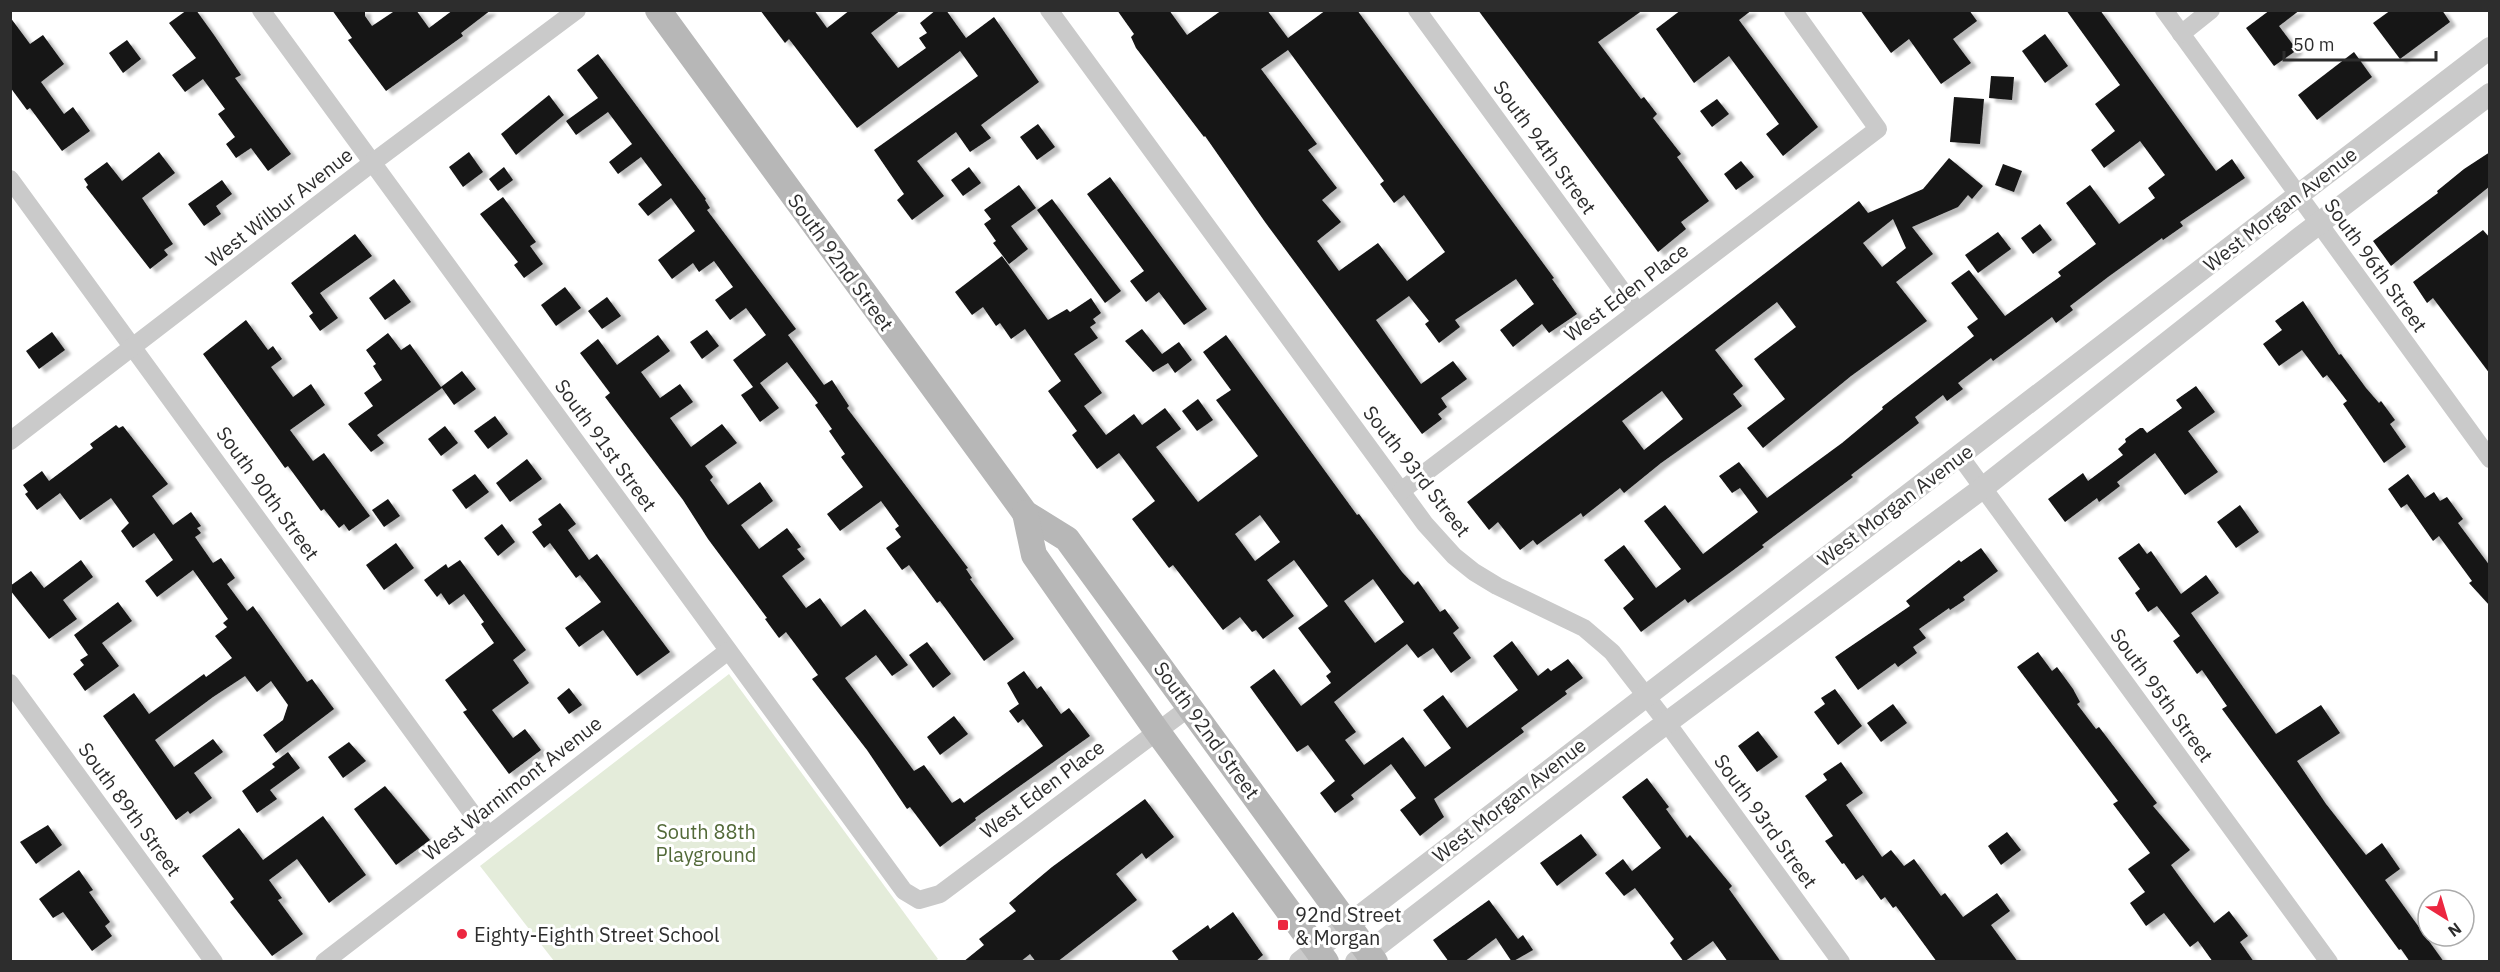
<svg xmlns="http://www.w3.org/2000/svg" width="2500" height="972" font-family="'IBM Plex Sans',sans-serif">
<style>
.green{fill:#e4ecda}
.building{fill:#141414;fill-rule:evenodd;filter:url(#shadow)}
.lines{fill:none;stroke-linecap:round;stroke-linejoin:round}
.minor{stroke:#cacaca;stroke-width:18}
.tertiary{stroke:#cacaca;stroke-width:22}
.secondary{stroke:#b7b7b7;stroke-width:26}
.poi-dot{fill:#ec2740;stroke:#fff;stroke-width:2}
.labels{text-anchor:middle;dominant-baseline:central;stroke-width:6;stroke-linejoin:round;paint-order:stroke}
.street-label{font-size:20px;fill:#2d2d2d;stroke:#fff}
.park-label{font-size:20px;fill:#536a39;stroke:#fff}
.poi-label{font-size:20px;fill:#2d2d2d;stroke:#fff;text-anchor:start}
</style>
<defs>
<filter id="shadow"><feDropShadow dx="6" dy="4" stdDeviation="1.5" flood-color="#0004"/></filter>
</defs>
<rect width="100%" height="100%" fill="#fff"/>
<!-- green -->
<path class="green" d="M729 674 938 959 935 961H554L480 866Z"/>
<!-- building -->
<g class="building">
<path d="M187 10H196L214 35 241 75 235 78 291 154 268 171 251 148 236 158 226 144 235 137 218 114 225 109 203 79 185 92 172 75 196 58 169 23Z"/>
<path d="M332 10H365V16L372 26 396 10H416L429 28 453 10H491L461 33 463 36 386 91 348 40 352 38Z"/>
<path d="M760 10H814L827 28 850 10H901L871 33 898 68 926 48 919 38 927 33 920 23 936 10H946L966 38 994 17 1039 82 981 125 991 138 970 152 956 132 917 161 944 196 912 220 897 200 904 194 874 150 978 76 960 51 857 128 789 39 785 43Z"/>
<path d="M1117 10H1169L1187 35 1222 10H1267L1288 38 1326 10H1357L1554 278 1552 279 1577 314 1549 333 1542 324 1513 347 1500 330 1534 304 1516 279 1455 320 1460 327 1439 343 1425 324 1429 321 1409 296 1376 320 1421 384 1453 361 1467 379 1441 398 1447 407 1438 414 1442 419 1422 434 1265 222 1205 136 1204 137 1136 48 1131 37 1134 34ZM1288 50 1384 181 1380 184 1394 203 1404 195 1445 252 1407 281 1378 243 1339 271 1317 241 1341 222 1322 200 1337 188 1308 150 1317 144 1261 69Z"/>
<path d="M1478 10H1643L1598 42 1641 99 1644 97 1657 114 1653 118 1681 154 1677 157 1709 201 1681 222 1686 229 1658 252Z"/>
<path d="M1681 10H1752L1739 20 1818 127 1783 156 1766 134 1779 124 1729 56 1694 83 1656 29Z"/>
<path d="M1860 10H1969L1977 21 1953 39 1971 63 1941 84 1909 39 1891 53Z"/>
<path d="M2066 10H2100L2216 171 2232 159 2245 178 2180 222 2183 226 2163 240 2162 238 2108 277 2070 306 2073 310 2056 323 2052 317 1993 361 1991 358 1958 383 1963 389 1947 401 1943 395 1915 417 1919 423 1851 475 1853 477 1762 545 1764 547 1732 571 1688 603 1685 599 1641 632 1623 608 1634 599 1604 560 1624 545 1656 588 1681 569 1644 521 1665 505 1703 554 1758 512 1740 488 1732 493 1719 476 1739 462 1767 498 1842 443 1883 409 1882 407 1974 336 1967 327 1978 319 1951 283 1969 270 2005 316 2061 276 2058 272 2096 244 2066 203 2090 185 2119 224 2155 198 2148 188 2165 175 2140 141 2104 168 2091 150 2115 131 2095 104 2120 85Z"/>
<path d="M2270 10H2300L2279 26 2297 50 2274 66 2246 28Z"/>
<path d="M2391 10H2442L2450 22 2400 59 2373 23Z"/>
<path d="M10 17 30 44 43 35 64 64 41 82 64 114 73 107 90 131 62 151 30 108 27 110 10 87Z"/>
<path d="M2045 34 2068 66 2045 83 2022 51Z"/>
<path d="M127 40 141 59 123 73 109 53Z"/>
<path d="M2354 52 2372 77 2317 120 2298 95Z"/>
<path d="M598 54 706 199 705 200 710 208 707 210 796 329 788 335 824 385 832 380 849 406 847 408 968 568 966 569 972 578 970 579 1014 639 984 661 940 601 937 603 909 565 902 570 886 548 901 537 895 529 899 526 881 501 840 531 827 514 863 487 841 457 845 454 829 431 832 429 815 405 818 403 787 362 760 383 779 408 760 422 741 395 753 387 733 360 766 335 746 308 730 320 715 300 733 287 714 261 699 272 693 263 672 279 658 260 695 231 671 198 648 216 638 204 662 185 641 157 618 174 609 162 632 144 608 112 576 135 566 121 598 98 577 70Z"/>
<path d="M1991 76 2014 77 2012 100 1989 98Z"/>
<path d="M549 95 564 115 516 155 501 134Z"/>
<path d="M1954 97 1984 99 1980 144 1950 142Z"/>
<path d="M1717 99 1729 114 1712 127 1700 111Z"/>
<path d="M1038 124 1055 147 1037 160 1020 137Z"/>
<path d="M159 152 175 173 142 198 173 244 164 250 168 255 150 269 86 187 88 185 84 179 107 162 122 181Z"/>
<path d="M469 152 483 172 463 187 449 167Z"/>
<path d="M2490 152V186L2391 266 2373 241 2438 193 2437 191 2464 169Z"/>
<path d="M1949 158 1983 186 1972 199 1968 195 1958 207 1912 227 1933 254 1896 282 1927 321 1851 376 1763 448 1747 428 1785 399 1754 359 1796 327 1777 302 1715 350 1743 386 1733 394 1742 406 1661 463 1624 493 1620 488 1583 517 1581 513 1537 545 1533 540 1520 550 1498 522 1489 530 1467 502 1859 201 1868 213 1923 189ZM1893 219 1906 248 1882 267 1863 243ZM1662 391 1683 419 1644 450 1622 421Z"/>
<path d="M1741 161 1754 177 1736 190 1724 174Z"/>
<path d="M2003 164 2022 171 2014 192 1995 185Z"/>
<path d="M504 167 513 180 498 191 489 179Z"/>
<path d="M969 167 981 183 963 196 951 180Z"/>
<path d="M1110 177 1207 309 1184 325 1159 292 1146 302 1130 281 1144 271 1087 194Z"/>
<path d="M222 180 232 194 216 206 221 214 204 226 188 204Z"/>
<path d="M1019 185 1036 208 1011 226 1028 249 1009 264 993 243 996 241 984 224 991 219 984 210Z"/>
<path d="M503 197 536 242 530 246 543 264 524 278 514 265 518 262 480 214Z"/>
<path d="M1052 199 1121 291 1105 303 1037 210Z"/>
<path d="M2040 224 2052 240 2033 254 2021 238Z"/>
<path d="M2483 230 2490 238V374L2433 298 2427 303 2413 282Z"/>
<path d="M1998 232 2011 249 1978 273 1965 255Z"/>
<path d="M355 234 372 256 320 293 338 318 320 331 309 316 313 313 291 283Z"/>
<path d="M1002 256 1048 320 1067 309 1070 312 1091 298 1101 313 1093 319 1096 323 1090 327 1098 338 1074 354 1102 393 1084 406 1106 435 1134 414 1142 425 1165 408 1181 429 1156 447 1198 502 1258 456 1216 400 1231 390 1203 352 1226 335 1357 515 1359 514 1402 572 1414 585 1418 581 1440 612 1445 609 1459 628 1453 633 1471 658 1451 673 1433 648 1418 658 1407 644 1334 702 1356 732 1345 740 1364 765 1403 737 1425 767 1451 748 1423 710 1443 695 1467 728 1518 690 1493 656 1512 641 1538 676 1548 668 1551 671 1568 659 1583 678 1565 691 1567 694 1521 728 1524 732 1434 799 1444 817 1420 836 1400 810 1416 798 1391 764 1351 795 1354 799 1335 813 1320 793 1335 781 1308 745 1297 752 1250 687 1274 669 1301 706 1331 683 1326 676 1331 672 1298 628 1328 606 1294 560 1267 580 1294 616 1263 639 1256 630 1252 632 1240 617 1223 630 1173 565 1169 568 1132 519 1155 501 1119 453 1097 469 1072 435 1077 431 1048 391 1061 381 1025 329 1011 339 1000 323 996 326 983 307 972 315 955 292ZM1260 515 1280 542 1255 561 1235 534ZM1373 579 1404 622 1375 643 1344 601Z"/>
<path d="M394 279 411 302 385 320 369 298Z"/>
<path d="M565 287 581 308 556 326 541 305Z"/>
<path d="M607 297 621 316 602 329 588 311Z"/>
<path d="M2303 301 2339 355 2341 354 2366 388 2379 403 2381 401 2395 420 2390 424 2406 447 2384 463 2343 404 2347 401 2327 375 2323 378 2302 350 2279 366 2263 344 2282 330 2275 321Z"/>
<path d="M246 320 268 350 273 346 282 359 271 367 293 397 311 384 325 405 290 430 313 461 324 453 370 516 349 531 344 524 339 528 324 509 321 511 288 466 285 468 203 354Z"/>
<path d="M1142 329 1162 354 1179 342 1192 360 1175 373 1168 363 1153 372 1125 341Z"/>
<path d="M707 330 719 346 702 359 690 342Z"/>
<path d="M52 332 65 350 39 369 26 351Z"/>
<path d="M388 333 401 350 410 344 441 387 462 371 476 389 454 405 442 388 377 435 384 443 371 452 348 424 373 406 364 393 382 380 373 366 376 364 366 350Z"/>
<path d="M658 335 670 351 641 372 660 398 680 384 693 402 670 418 691 447 722 424 737 443 705 466 713 477 710 480 728 505 760 482 773 501 741 525 759 549 787 528 801 547 797 549 805 559 782 576 806 608 820 598 841 627 865 609 908 665 892 676 876 655 845 678 914 771 924 765 952 803 960 798 964 803 1043 746 1023 719 1018 723 1009 711 1019 704 1007 683 1024 671 1037 689 1041 686 1061 714 1069 708 1090 736 975 818 976 820 940 847 910 807 907 809 867 750 812 679 818 675 798 648 786 632 779 638 765 619 767 618 708 539 683 500 605 397 610 393 580 353 598 339 617 365Z"/>
<path d="M2196 386 2215 412 2188 431 2218 472 2185 495 2155 453 2117 482 2120 486 2099 502 2097 498 2065 522 2048 499 2083 473 2088 481 2123 455 2118 449 2126 442 2125 439 2140 428H2143L2147 433 2182 408 2176 400Z"/>
<path d="M1198 399 1213 420 1197 431 1182 411Z"/>
<path d="M495 416 508 434 488 449 474 431Z"/>
<path d="M116 425 119 428 123 426 168 484 152 496 173 525 191 512 201 526 197 528 201 533 195 537 213 563 221 558 235 578 227 584 247 611 253 606 307 682 312 679 334 709 276 753 263 735 283 720 288 705 271 681 257 692 245 676 213 697 155 740 174 767 213 739 223 752 194 773 212 798 190 814 188 811 176 820 103 716 134 693 149 714 204 674 206 677 232 658 215 636 227 627 223 623 228 619 193 570 157 597 145 581 173 560 154 533 133 548 121 531 129 523 111 498 80 520 60 493 37 510 25 494 28 492 23 485 42 471 49 481 93 448 90 444Z"/>
<path d="M445 426 458 443 441 456 428 439Z"/>
<path d="M527 459 542 479 510 502 496 483Z"/>
<path d="M475 474 489 492 466 509 452 490Z"/>
<path d="M2408 474 2425 498 2434 492 2440 501 2447 497 2463 519 2458 523 2490 566V606L2469 583 2472 581 2439 536 2433 541 2407 504 2401 508 2388 489Z"/>
<path d="M388 499 400 516 384 527 372 510Z"/>
<path d="M560 503 576 524 568 530 589 560 597 554 670 652 637 676 603 630 579 647 565 628 601 602 580 575 576 578 550 543 544 548 532 532 542 525 538 519Z"/>
<path d="M2240 505 2259 532 2236 548 2217 522Z"/>
<path d="M502 524 515 542 498 556 484 538Z"/>
<path d="M396 543 414 568 384 590 366 565Z"/>
<path d="M2139 543 2147 554 2151 551 2181 594 2206 575 2219 593 2191 613 2276 734 2321 705 2340 733 2297 761 2326 804 2366 855 2382 843 2400 869 2385 880 2444 962H2410L2401 949 2399 950 2222 709 2227 706 2202 670 2197 674 2173 641 2180 636 2157 606 2148 612 2135 593 2140 589 2118 558Z"/>
<path d="M1981 548 1998 571 1963 597 1965 600 1950 610 1949 608 1919 629 1926 638 1913 647 1917 653 1898 667 1895 663 1858 690 1835 657 1910 606 1906 601 1959 560 1961 562Z"/>
<path d="M81 560 93 577 63 600 77 619 49 639 10 590V586L31 571 44 588Z"/>
<path d="M460 560 526 650 513 660 529 683 492 710 513 738 525 729 541 750 509 774 463 712 467 710 445 680 494 643 481 624 484 622 464 594 449 605 441 593 437 597 424 580 446 564 448 568Z"/>
<path d="M118 602 132 621 102 643 119 666 85 691 73 674 84 665 80 660 88 655 74 635Z"/>
<path d="M927 642 951 674 933 688 909 655Z"/>
<path d="M2038 652 2052 671 2057 667 2073 689 2080 702 2077 704 2096 729 2099 727 2157 803 2153 806 2190 850 2171 865 2189 890 2214 923 2229 911 2248 936 2240 942 2254 962H2213L2198 941 2190 947 2164 913 2146 926 2130 903 2145 892 2128 869 2150 853 2113 804 2118 801 2017 667Z"/>
<path d="M569 688 582 705 569 714 557 698Z"/>
<path d="M1835 689 1862 726 1838 745 1814 712 1825 704 1821 698Z"/>
<path d="M1893 704 1907 723 1881 742 1867 723Z"/>
<path d="M954 716 968 734 940 755 927 737Z"/>
<path d="M1758 731 1778 757 1757 772 1738 746Z"/>
<path d="M349 742 366 761 343 778 328 757Z"/>
<path d="M288 752 300 768 270 790 277 799 257 813 242 791 275 767 272 764Z"/>
<path d="M1841 762 1863 793 1846 805 1882 857 1891 850 1904 866 1914 859 1941 896 1945 893 1963 917 1997 893 2010 911 1991 925 2018 962H1937L1896 906 1893 908 1885 897 1881 900 1863 875 1856 880 1844 863 1842 864 1825 841 1833 836 1805 796 1827 780 1823 774Z"/>
<path d="M1647 778 1669 807 1666 809 1687 838 1690 835 1732 886 1729 889 1781 962H1728L1713 941 1684 962 1670 943 1674 939 1635 888 1624 896 1605 873 1623 859 1632 871 1661 848 1622 797Z"/>
<path d="M385 786 430 840 396 865 354 809Z"/>
<path d="M1145 799 1174 837 1146 859 1142 853 1116 874 1137 900 1057 962H1036L1030 954 1020 962H963L984 945 979 939 1016 911 1009 903 1052 867Z"/>
<path d="M323 816 366 875 329 903 297 859 269 880 282 898 278 900 303 934 272 956 230 902 234 899 202 856 239 828 263 860Z"/>
<path d="M48 825 62 845 36 864 20 842Z"/>
<path d="M2007 832 2021 850 2001 865 1988 846Z"/>
<path d="M1581 834 1597 855 1557 886 1540 863Z"/>
<path d="M79 870 93 890 89 892 110 922 105 926 112 936 92 951 63 912 53 918 39 899Z"/>
<path d="M1489 900 1518 939 1523 935 1533 950 1512 962 1496 938 1464 962H1449L1433 940Z"/>
<path d="M1233 912 1263 955 1255 962H1180L1172 951 1208 925 1210 929Z"/>
</g>
<g class="lines">
<!-- minor -->
<g class="minor">
<path d="M261 10 904 891 919 900 940 894 1190 707"/>
<path d="M1049 10 1425 524 1454 556 1474 572 1497 586 1584 628 1612 652 1667 723 1841 962"/>
<path d="M1417 10 1637 311"/>
<path d="M2164 10 2490 459"/>
<path d="M2181 34 2211 10"/>
<path d="M10 179 488 835"/>
<path d="M10 441 372 163 577 10"/>
<path d="M1959 455 2329 962"/>
<path d="M1401 491 1878 129 1793 10"/>
<path d="M10 683 214 962"/>
<path d="M324 962 728 651"/>
</g>
<!-- tertiary -->
<g class="tertiary">
<path d="M1300 962 2490 48"/>
<path d="M1356 962 1649 736 1984 487 2301 237 2490 94"/>
</g>
<!-- secondary -->
<g class="secondary">
<path d="M658 10 1025 513 1067 539 1375 962"/>
<path d="M1025 513 1034 555 1157 731 1326 962"/>
</g>
</g>
<!-- markers -->
<g class="poi-dot">
<rect x="1277" y="919" width="12" height="12" rx="3"/>
<circle cx="462" cy="934" r="6"/>
</g>
<g class="labels">
<!-- street labels -->
<g class="street-label">
<text transform="translate(1545 147) rotate(54)">South 94th Street</text>
<text transform="translate(279 207) rotate(-38)">West Wilbur Avenue</text>
<text transform="translate(2280 209) rotate(-38)">West Morgan Avenue</text>
<text transform="translate(841 262) rotate(54)">South 92nd Street</text>
<text transform="translate(2376 265) rotate(54)">South 96th Street</text>
<text transform="translate(1626 292) rotate(-37)">West Eden Place</text>
<text transform="translate(606 445) rotate(54)">South 91st Street</text>
<text transform="translate(1417 471) rotate(52)">South 93rd Street</text>
<text transform="translate(268 493) rotate(54)">South 90th Street</text>
<text transform="translate(1895 505) rotate(-37)">West Morgan Avenue</text>
<text transform="translate(2162 695) rotate(54)">South 95th Street</text>
<text transform="translate(1207 730) rotate(54)">South 92nd Street</text>
<text transform="translate(512 788) rotate(-38)">West Warnimont Avenue</text>
<text transform="translate(1042 789) rotate(-37)">West Eden Place</text>
<text transform="translate(1509 800) rotate(-38)">West Morgan Avenue</text>
<text transform="translate(130 809) rotate(54)">South 89th Street</text>
<text transform="translate(1766 821) rotate(54)">South 93rd Street</text>
</g>
<!-- park labels -->
<g class="park-label">
<text x="706" y="831">South 88th<tspan x="706" dy="23">Playground</tspan></text>
</g>
<!-- poi labels -->
<g class="poi-label">
<text x="1295" y="914">92nd Street<tspan x="1295" dy="23">&amp; Morgan</tspan></text>
<text x="474" y="934">Eighty-Eighth Street School</text>
</g>
</g>
<!-- border -->
<rect width="2500" height="972" fill="none" stroke="#2d2d2d" stroke-width="24"/>
<!-- north arrow -->
<g transform="translate(2446 918) rotate(143)"><circle r="28" fill="#ffffff" stroke="#ababab" stroke-width="1.5"/>
<path d="M0-4.5L10 22L0 15L-10 22Z" fill="#ec2740"/>
<text y="-9" font-size="16" font-weight="bold" text-anchor="middle" fill="#2d2d2d">N</text>
</g>
<!-- scale -->
<path d="M2284 51v9h152v-9" fill="none" stroke="#2d2d2d" stroke-width="3"/>
<text x="2293" y="51" font-size="18" fill="#2d2d2d" stroke="#ffffff" stroke-width="4.5" paint-order="stroke">50 m</text>
</svg>
